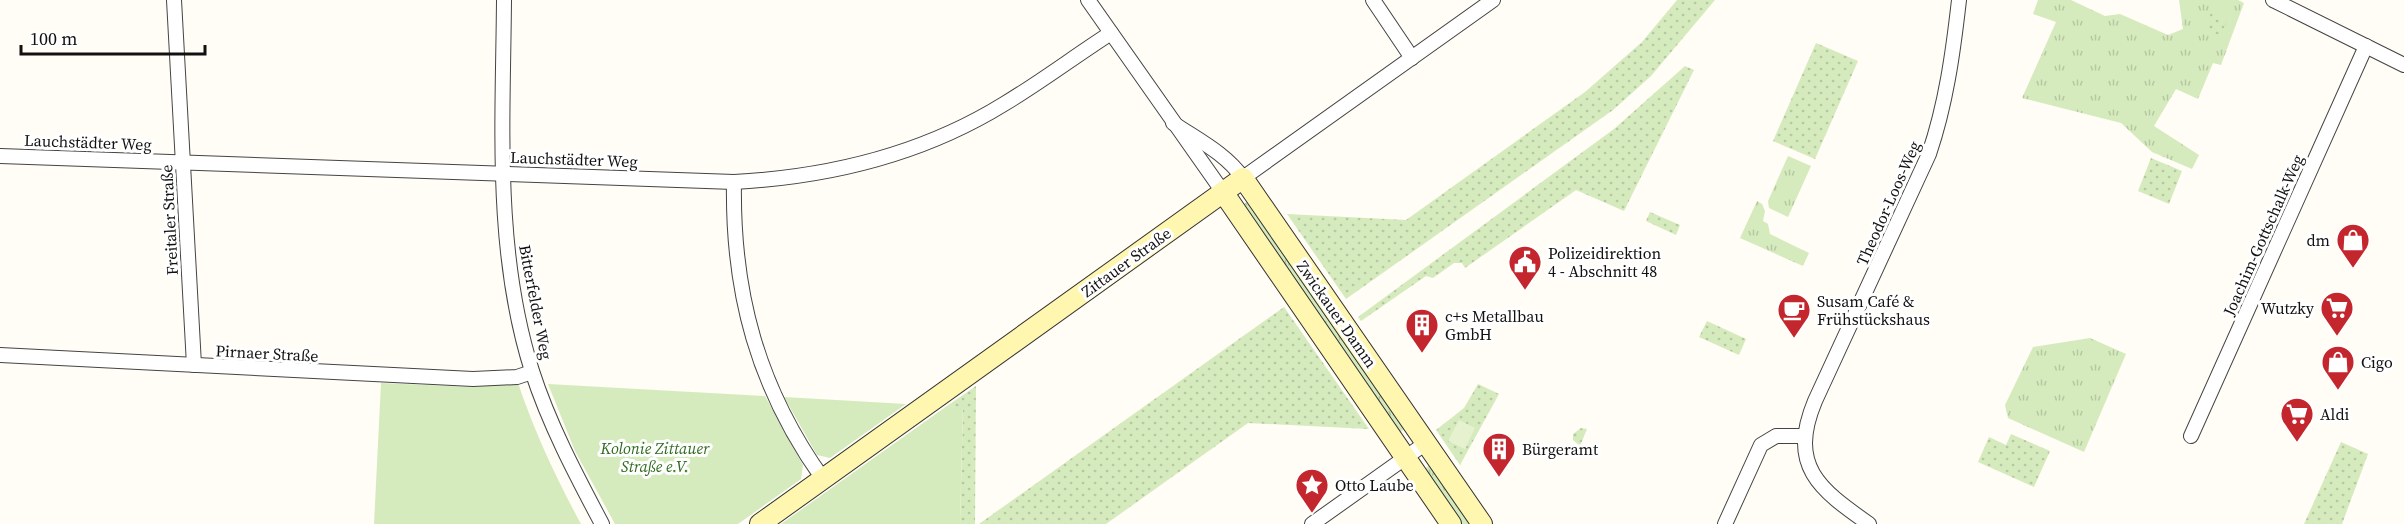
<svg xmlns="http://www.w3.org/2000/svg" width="2404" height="524" font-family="'Source Serif 4',serif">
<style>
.grass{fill:url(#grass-tufts)}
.park{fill:url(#park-dots)}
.garden{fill:#d5ebbd}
.pitch{fill:#e6f2cf}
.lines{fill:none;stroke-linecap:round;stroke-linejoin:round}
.street-casing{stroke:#444;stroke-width:16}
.secondary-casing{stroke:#333;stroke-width:22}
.street{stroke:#fff;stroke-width:14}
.secondary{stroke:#fff6b0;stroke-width:20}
.labels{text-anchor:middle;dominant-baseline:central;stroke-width:6;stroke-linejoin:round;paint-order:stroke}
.street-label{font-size:16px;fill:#111;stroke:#fff}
.poi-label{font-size:16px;fill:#111;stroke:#fff;text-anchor:start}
.park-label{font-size:16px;font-style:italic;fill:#2f6b1f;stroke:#fff}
</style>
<defs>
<pattern id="grass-tufts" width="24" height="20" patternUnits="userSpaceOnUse" patternTransform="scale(1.5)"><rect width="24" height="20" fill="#d5ebbd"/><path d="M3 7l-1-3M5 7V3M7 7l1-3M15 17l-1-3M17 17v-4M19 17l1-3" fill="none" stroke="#b6c8a1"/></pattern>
<pattern id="park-dots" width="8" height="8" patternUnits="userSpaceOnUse" patternTransform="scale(1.5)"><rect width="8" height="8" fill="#d5ebbd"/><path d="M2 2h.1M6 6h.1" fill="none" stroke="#b6c8a1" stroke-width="1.8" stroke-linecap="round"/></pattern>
</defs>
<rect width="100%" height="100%" fill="#fffdf5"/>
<!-- grass -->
<g class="grass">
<path d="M2038 0H2071L2105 16 2120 14 2168 35 2183 29 2179 0H2238L2244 3 2221 65 2213 63 2198 99 2176 89 2154 126 2199 155 2192 169 2152 152 2121 123 2022 98 2056 22 2033 14Z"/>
<path d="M1788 156 1811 166 1788 217 1769 208 1768 201Z"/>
<path d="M1251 199 1408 426 1398 434 1240 207Z"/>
<path d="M1757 201 1762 204 1765 211 1763 221 1768 224 1770 234 1809 253 1803 266 1740 238Z"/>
<path d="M2090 338 2126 354 2084 452 2008 418 2005 405 2033 347Z"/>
<path d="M1433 463 1476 524H1460L1423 470Z"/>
</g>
<!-- park -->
<g class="park">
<path d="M1677 0H1715L1651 76 1613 110 1346 299 1287 214 1406 220 1585 92 1642 42Z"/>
<path d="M2211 13 2227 21 2220 36 2204 28Z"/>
<path d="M1816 43 1858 61 1815 159 1773 141Z"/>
<path d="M1685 66 1694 70 1624 211 1576 190 1465 268 1462 263H1454L1433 278 1426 276 1361 321 1358 317 1614 129Z"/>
<path d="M2151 158 2182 171 2169 204 2138 191Z"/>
<path d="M1650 212 1680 225 1676 235 1646 221Z"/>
<path d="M1284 307 1369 429 1248 423 1106 524H979Z"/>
<path d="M1707 321 1746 339 1739 355 1699 337Z"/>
<path d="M1478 384 1499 394 1460 465 1436 430 1464 408Z"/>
<path d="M976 386 975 524H960L963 408 947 406Z"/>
<path d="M1581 428 1587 429 1580 446 1573 440V434Z"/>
<path d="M2011 434 2050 451 2034 487 1978 462 1989 437 2006 445Z"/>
<path d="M2341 442 2368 454 2342 524H2304Z"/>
</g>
<!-- garden -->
<g class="garden">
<path d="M381 383 472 387 518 383C535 433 556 478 581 524H374Z"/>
<path d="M548 384 765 396 803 465 801 479 738 524H615L575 451Z"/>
<path d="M784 397 906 404 830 458 817 455Z"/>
<path d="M947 406 963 407 960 524H781Z"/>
</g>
<!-- pitch -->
<path class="pitch" d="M1459 420 1475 428 1465 449 1448 441Z"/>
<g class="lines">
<!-- street casing -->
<g class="street-casing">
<g id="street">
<path d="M174 0 194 365"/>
<path d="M504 0C503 124 494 251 532 371 549 424 576 475 602 524"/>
<path d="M1088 0 1223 192"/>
<path d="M1373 0 1412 58"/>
<path d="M2273 0 2404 65"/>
<path d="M1173 123C1198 140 1225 153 1243 178L1493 0"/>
<path d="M0 156 734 182C828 177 923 154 1004 104 1041 82 1075 56 1111 33"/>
<path d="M734 182C732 293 758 388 823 479"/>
<path d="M0 355 473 379 517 377 532 372"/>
<path d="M2191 436 2366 46"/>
<path d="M1312 524 1426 443"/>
<path d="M1725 524 1761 445 1776 436H1805"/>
<path d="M1869 524C1819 489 1788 466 1815 401L1929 154C1946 104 1953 53 1959 0"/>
</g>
</g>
<!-- secondary casing -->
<g class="secondary-casing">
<g id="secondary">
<path d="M1223 192 1451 524"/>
<path d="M760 524 1243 178 1482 524"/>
</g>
</g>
<!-- street -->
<use href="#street" class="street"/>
<!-- secondary -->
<use href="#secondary" class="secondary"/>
</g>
<!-- icons -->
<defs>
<g id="shop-pin" transform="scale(1.725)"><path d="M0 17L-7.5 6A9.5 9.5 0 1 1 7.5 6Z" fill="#c4262e" stroke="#fff"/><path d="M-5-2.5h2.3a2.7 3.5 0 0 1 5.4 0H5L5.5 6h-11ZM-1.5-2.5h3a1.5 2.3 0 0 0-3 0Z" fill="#fff"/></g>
<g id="civic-pin" transform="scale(1.725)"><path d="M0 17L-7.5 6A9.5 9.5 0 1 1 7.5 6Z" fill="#c4262e" stroke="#fff"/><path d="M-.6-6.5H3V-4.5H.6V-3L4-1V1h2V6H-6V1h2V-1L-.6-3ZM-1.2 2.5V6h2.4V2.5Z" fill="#fff"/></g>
<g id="supermarket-pin" transform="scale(1.725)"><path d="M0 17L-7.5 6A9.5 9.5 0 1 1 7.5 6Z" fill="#c4262e" stroke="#fff"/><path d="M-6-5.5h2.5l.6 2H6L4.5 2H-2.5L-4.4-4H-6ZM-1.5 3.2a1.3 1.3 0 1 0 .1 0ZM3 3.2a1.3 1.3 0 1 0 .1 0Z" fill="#fff"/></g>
<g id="cafe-pin" transform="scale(1.725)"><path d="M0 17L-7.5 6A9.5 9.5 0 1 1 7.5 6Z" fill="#c4262e" stroke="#fff"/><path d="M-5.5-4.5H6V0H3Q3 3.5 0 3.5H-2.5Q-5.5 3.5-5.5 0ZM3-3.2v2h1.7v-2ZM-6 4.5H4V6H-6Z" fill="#fff"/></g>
<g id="building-pin" transform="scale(1.725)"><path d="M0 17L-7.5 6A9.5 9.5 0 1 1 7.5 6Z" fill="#c4262e" stroke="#fff"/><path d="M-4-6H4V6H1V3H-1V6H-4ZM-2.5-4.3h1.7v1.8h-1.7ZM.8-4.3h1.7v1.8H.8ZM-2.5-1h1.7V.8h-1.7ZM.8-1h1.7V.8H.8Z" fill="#fff"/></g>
<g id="sight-pin" transform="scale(1.725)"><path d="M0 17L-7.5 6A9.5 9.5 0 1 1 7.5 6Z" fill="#c4262e" stroke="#fff"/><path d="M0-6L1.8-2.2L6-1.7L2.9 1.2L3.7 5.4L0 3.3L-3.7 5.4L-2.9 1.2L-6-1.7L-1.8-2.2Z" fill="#fff"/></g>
</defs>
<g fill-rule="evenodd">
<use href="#shop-pin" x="2353" y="240"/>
<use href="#civic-pin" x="1525" y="262"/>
<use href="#supermarket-pin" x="2337" y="308"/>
<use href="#cafe-pin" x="1794" y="310"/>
<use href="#building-pin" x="1422" y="325"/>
<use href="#shop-pin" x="2338" y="362"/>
<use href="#supermarket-pin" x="2297" y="414"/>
<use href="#building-pin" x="1499" y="449"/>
<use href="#sight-pin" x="1312" y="485"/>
</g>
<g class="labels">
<!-- street labels -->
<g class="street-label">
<text transform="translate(88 142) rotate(2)">Lauchstädter Weg</text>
<text transform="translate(574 159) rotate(2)">Lauchstädter Weg</text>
<text transform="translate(1888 203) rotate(-66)">Theodor-Loos-Weg</text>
<text transform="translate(169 220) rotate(-93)">Freitaler Straße</text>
<text transform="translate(2263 235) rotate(-66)">Joachim-Gottschalk-Weg</text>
<text transform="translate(1126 262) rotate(-36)">Zittauer Straße</text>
<text transform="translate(536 302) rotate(79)">Bitterfelder Weg</text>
<text transform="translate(1337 314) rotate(55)">Zwickauer Damm</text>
<text transform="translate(267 353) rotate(3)">Pirnaer Straße</text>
</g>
<!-- poi labels -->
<g class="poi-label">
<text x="2330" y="240" text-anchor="end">dm</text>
<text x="1548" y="253">Polizeidirektion<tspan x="1548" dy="18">4 - Abschnitt 48</tspan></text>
<text x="1817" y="301">Susam Café &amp;<tspan x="1817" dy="18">Frühstückshaus</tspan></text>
<text x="2314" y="308" text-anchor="end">Wutzky</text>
<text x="1445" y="316">c+s Metallbau<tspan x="1445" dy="18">GmbH</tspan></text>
<text x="2361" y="362">Cigo</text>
<text x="2320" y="414">Aldi</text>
<text x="1522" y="449">Bürgeramt</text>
<text x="1335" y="485">Otto Laube</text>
</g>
<!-- park labels -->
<g class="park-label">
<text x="655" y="448">Kolonie Zittauer<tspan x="655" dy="18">Straße e.V.</tspan></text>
</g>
</g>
<!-- scale -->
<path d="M21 45v9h184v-9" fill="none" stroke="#111111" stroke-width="3"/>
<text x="30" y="45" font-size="18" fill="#111111" stroke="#ffffff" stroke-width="4.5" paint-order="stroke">100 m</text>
</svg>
